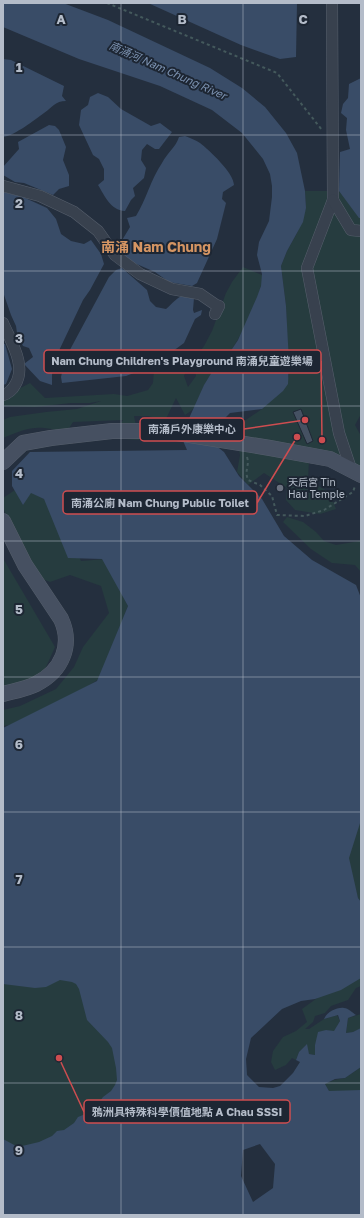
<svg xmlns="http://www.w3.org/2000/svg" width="364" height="1218" font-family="'Golos Text','Noto Sans SC',sans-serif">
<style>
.green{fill:#263c3f}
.water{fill:#394c67;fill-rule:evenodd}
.building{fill:#455162;stroke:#1f2835}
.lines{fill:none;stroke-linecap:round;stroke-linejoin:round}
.street-casing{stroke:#565f6c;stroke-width:12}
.secondary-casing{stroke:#565f6c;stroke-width:16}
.path{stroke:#44595c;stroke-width:2;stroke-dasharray:3 3;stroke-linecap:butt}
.street{stroke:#38414e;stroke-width:11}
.secondary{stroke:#465061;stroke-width:15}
.grid{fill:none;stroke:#b4bcc9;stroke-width:1;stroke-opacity:0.55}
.worship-dot{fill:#6b7280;stroke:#1d2633;stroke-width:1.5}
.labels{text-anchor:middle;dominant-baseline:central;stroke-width:4;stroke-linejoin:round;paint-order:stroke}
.poi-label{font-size:10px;fill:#b4bcc9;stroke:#1d2633;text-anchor:start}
.water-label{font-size:11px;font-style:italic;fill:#7c92b1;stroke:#1d2633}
.district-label{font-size:14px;font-weight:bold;fill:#d59563;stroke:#1d2633}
.grid-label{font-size:13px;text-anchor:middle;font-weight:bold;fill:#b4bcc9;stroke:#1d2633;stroke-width:4;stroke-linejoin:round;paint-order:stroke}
.leader{fill:none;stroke:#ce4d50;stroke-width:1.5}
.callout-dot{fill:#ce4d50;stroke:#1d2633;stroke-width:1.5}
.callout{fill:#1d2633;stroke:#ce4d50;stroke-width:1.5}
.callout-label{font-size:11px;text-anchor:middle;font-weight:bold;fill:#b4bcc9}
</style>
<rect width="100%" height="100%" fill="#242f3e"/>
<!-- green -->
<g class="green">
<path d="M305 191H339L361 218V414L355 425 361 436V471L309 460 308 480 329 492 336 509 320 514 295 510 286 500 287 488 264 473 248 485 237 472 240 455 234 428 262 409 289 376 286 306 281 266 287 251 297 233 306 208Z"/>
<path d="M243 267 262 275C264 293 239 341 227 356 221 364 213 370 208 379 202 387 198 403 193 409 191 411 188 413 185 415L176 398 165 421 148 416H134L139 440 111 438 123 420 73 422 66 433C38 424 29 427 3 438V420L10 417 46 412 77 409 101 401 90 403H71L35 407 3 406V397L30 383 45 398 114 394 127 396 148 390 153 383 154 369 168 365 181 358 191 357 184 376 188 387 196 376 194 360 204 346 212 331 226 293 232 282Z"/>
<path d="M15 490 23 505 29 491 44 499 75 547 81 561 105 559 128 606 99 679 33 721 3 726V710L20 706 56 689 74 667 83 647 109 613 101 586 70 575 50 582 28 573 10 532 3 543V515L6 516 3 506V498Z"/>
<path d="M287 517 303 522 316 532 324 541 336 545 360 541 361 540V572L355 565 332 563 311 549 283 522Z"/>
<path d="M3 552 4 560 55 647 42 676 3 687Z"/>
<path d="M361 768V902L358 898 345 852Z"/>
<path d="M3 966 86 979 114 1045 119 1073 113 1102 25 1157 3 1147Z"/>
<path d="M361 973V986L356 988 348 1000 331 1006 325 1013 315 1016 313 1022 305 1029H309L324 1019 337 1015 340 1021 334 1032 326 1030 315 1045V1055L309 1054 306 1045 299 1052 296 1060 292 1058 286 1065 275 1070 271 1062 273 1051 283 1037 296 1031 307 1022 302 1009 320 996Z"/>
<path d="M361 1014V1029L353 1032 346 1033 348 1018Z"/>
<path d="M361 1067V1093L329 1091 325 1084 334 1080 345 1078Z"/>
</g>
<!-- water -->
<g class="water">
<path d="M3 3H63L108 20 210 68 242 88 265 107 286 133 297 153 305 191 306 208 303 222 287 251 281 266 286 306 289 362 288 384 283 391 262 409 230 413 225 418 215 433V445L224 452 239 476 262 499 284 536 312 560 356 585 361 598V820L349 858 358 898 361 902V978L341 990 315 999 301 1001 282 1009 251 1038 246 1059 247 1075 259 1087 273 1088 280 1086 293 1073 300 1062 296 1060 299 1052 307 1044 309 1054 315 1055V1045L318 1032 326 1030 334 1031 340 1021 338 1015 324 1019C327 1012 337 1007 344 1008 348 1008 353 1013 356 1015L348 1018 346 1033 353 1032 361 1028V1067L345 1078 335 1079 325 1084 329 1091 361 1090V1215H3V1139L18 1147 39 1142 52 1136 57 1131 64 1130 74 1123 78 1117 88 1113 98 1104 103 1097 111 1091 115 1085 117 1080 116 1068 112 1048 108 1042 87 1020 79 989 76 984 72 982 60 980 46 987 35 988 3 984V728L97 681 128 606 102 559 68 558 44 499 31 493 23 505 12 486V471L30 452 187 450 184 443V435L186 425 204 385 212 372 228 355 238 340 257 297 261 286 262 274 257 255 259 242 269 221 272 197V186L270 174 263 159 242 133 212 110 160 86 79 59 3 27ZM260 1144 275 1164 273 1188 253 1202 241 1176 243 1150Z"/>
<path d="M148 3H297L296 57 280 59 241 45Z"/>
<path d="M3 59 11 60 64 86 62 96 66 101C55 101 53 107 44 113 34 120 16 135 3 137Z"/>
<path d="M361 78V218H359L339 191 340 152 350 149 346 130 347 118 341 113 343 104 348 98 349 84Z"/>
<path d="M98 93 108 97 121 109 151 126 160 123 172 132 159 149H155L147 144 142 150 141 160 146 168 144 178 133 188 135 196 131 200 125 211C110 210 105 196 98 185L104 180V169L99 159 93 155 79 125 81 110 88 105 90 97Z"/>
<path d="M49 125 55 126 59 130 66 147 63 160 69 175V186L59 189 53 195 24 183 15 182 3 175V167L19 149 18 142Z"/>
<path d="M185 136C190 138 196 140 200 143 209 150 234 173 234 185L223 192 222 199 226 203 217 239 197 283 192 286 169 282 155 272 132 262 125 256 120 250 121 242 130 227 127 218 136 216C146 200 151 179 162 163 167 153 176 147 179 137Z"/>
<path d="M3 192 23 197 47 208 56 219 61 234 71 241 84 244 91 240 101 254 104 264 90 290 83 300 55 359 52 375V385L40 381 24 364 33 357 29 348 23 346 17 333 16 326 11 315 3 292Z"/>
<path d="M122 268 147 290 150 301 156 307 166 309C173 303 184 288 194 298L193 310 194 313 202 310 201 315 195 319 184 343 154 365 126 376 62 383 61 377 65 359 109 277 116 270Z"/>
<path d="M3 344H5L12 369 6 384 3 385Z"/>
</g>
<!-- building -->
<path class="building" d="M301 409 313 441 307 444 293 412Z"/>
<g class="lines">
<!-- street casing -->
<g class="street-casing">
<g id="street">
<path d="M332 3 333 200 307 268 339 433 351 469"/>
<path d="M3 186 40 196 74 212 98 231 115 255 140 274 172 289 200 294 216 305 219 306 215 314"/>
<path d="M333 200 351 230 361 231"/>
<path d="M3 323C11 342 27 366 15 385 13 389 8 394 3 395"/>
</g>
</g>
<!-- secondary casing -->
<g class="secondary-casing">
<g id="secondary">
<path d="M3 462 23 443 51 438 112 431H165L270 448 330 459 361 475"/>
<path d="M3 521 25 565 61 619C73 645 62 671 36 684 26 689 14 691 3 694"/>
</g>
</g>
<!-- path -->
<g class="path">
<path d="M107 3 277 73 322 130"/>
<path d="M247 457C250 466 244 469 248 480L260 485 272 496 277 515 305 516 324 510 353 492 355 486"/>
</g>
<!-- street -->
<use href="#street" class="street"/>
<!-- secondary -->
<use href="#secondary" class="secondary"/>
</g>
<!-- grid -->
<path class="grid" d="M121 3V1215M243 3V1215M3 135H361M3 271H361M3 406H361M3 541H361M3 677H361M3 812H361M3 947H361M3 1083H361"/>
<!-- markers -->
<circle class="worship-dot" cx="280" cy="488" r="4"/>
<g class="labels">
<!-- poi labels -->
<g class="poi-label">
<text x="288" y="482">天后宮 Tin<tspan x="288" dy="12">Hau Temple</tspan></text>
</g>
<!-- water labels -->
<g class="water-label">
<text transform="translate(168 70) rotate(24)">南涌河 Nam Chung River</text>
</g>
<!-- district labels -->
<g class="district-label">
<text x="156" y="246">南涌 Nam Chung</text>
</g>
</g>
<g class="grid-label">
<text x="61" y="24">A</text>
<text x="182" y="24">B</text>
<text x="303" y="24">C</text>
<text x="19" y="72">1</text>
<text x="19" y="208">2</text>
<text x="19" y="343">3</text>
<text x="19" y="478">4</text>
<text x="19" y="614">5</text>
<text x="19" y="749">6</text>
<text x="19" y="884">7</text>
<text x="19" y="1020">8</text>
<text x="19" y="1155">9</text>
</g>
<!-- callouts -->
<path class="leader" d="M322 440L321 361M305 420L244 429M297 437L257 503M59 1058L84 1112"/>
<g class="callout-dot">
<circle cx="322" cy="440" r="4"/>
<circle cx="305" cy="420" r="4"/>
<circle cx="297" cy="437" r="4"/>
<circle cx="59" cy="1058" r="4"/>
</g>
<g class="callout">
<rect x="44" y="350" width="277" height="23" rx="4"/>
<rect x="140" y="418" width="104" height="23" rx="4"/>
<rect x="63" y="491" width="194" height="23" rx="4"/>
<rect x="84" y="1100" width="206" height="23" rx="4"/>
</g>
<g class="callout-label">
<text x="182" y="365">Nam Chung Children's Playground 南涌兒童遊樂場</text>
<text x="192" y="433">南涌戶外康樂中心</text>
<text x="160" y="507">南涌公廁 Nam Chung Public Toilet</text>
<text x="187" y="1116">鴉洲具特殊科學價值地點 A Chau SSSI</text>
</g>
<!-- border -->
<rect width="364" height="1218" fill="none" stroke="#b4bcc9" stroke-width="8"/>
</svg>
